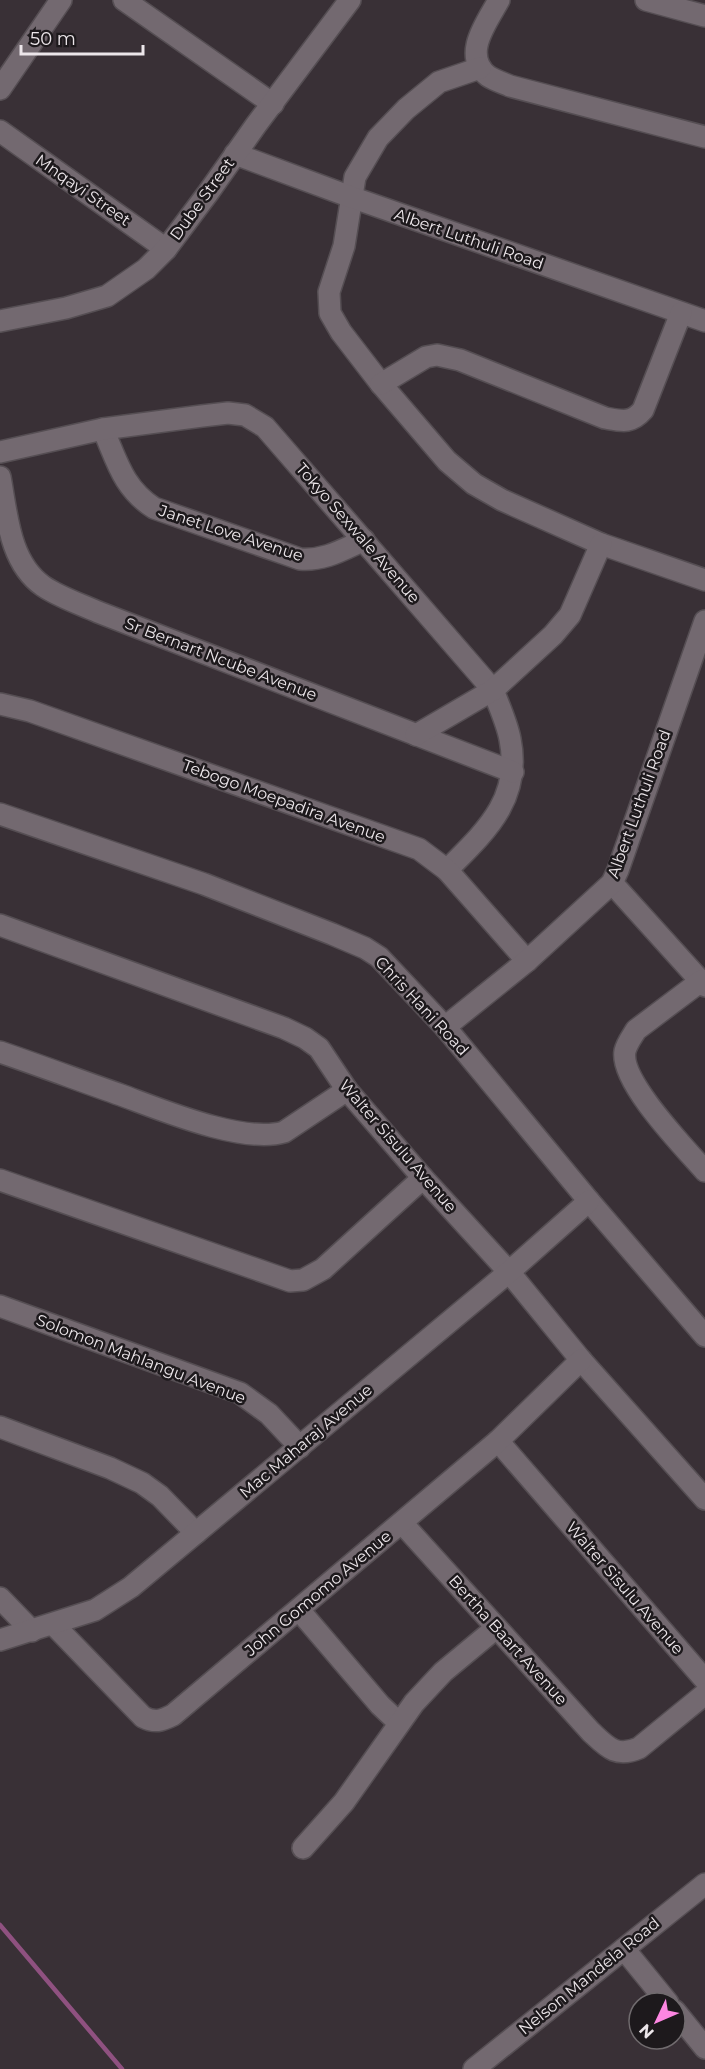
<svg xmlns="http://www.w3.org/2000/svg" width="705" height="2069" font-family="Montserrat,sans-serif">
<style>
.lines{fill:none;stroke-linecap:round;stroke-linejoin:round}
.stream{stroke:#8f5180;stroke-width:4.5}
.minor-casing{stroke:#554e53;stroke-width:24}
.minor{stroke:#736970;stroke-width:21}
.labels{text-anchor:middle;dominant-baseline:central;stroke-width:5;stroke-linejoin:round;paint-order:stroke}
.street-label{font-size:16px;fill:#ece6ea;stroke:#1d191c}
</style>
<rect width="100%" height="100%" fill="#393036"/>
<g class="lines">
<!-- stream -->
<path class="stream" d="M0 1925 122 2069"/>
<!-- minor casing -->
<g class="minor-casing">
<g id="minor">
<path d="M124 0 273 104"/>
<path d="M499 0C487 22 461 55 488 76 494 80 503 83 510 86L705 137"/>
<path d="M646 0 705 16"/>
<path d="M480 68 439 82 406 109 378 138 355 177 344 246 329 292 330 313 341 332 381 384 447 461 474 484 502 500 601 544 705 580"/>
<path d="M0 89 61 0"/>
<path d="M0 131 166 249"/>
<path d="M235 154 351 197 705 321"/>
<path d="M0 321 66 308 107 296 146 269 166 249 208 193 256 125 350 0"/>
<path d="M381 384 426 357 437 355 460 360 605 418C622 421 631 424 643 410L681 313"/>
<path d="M103 429C117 461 123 488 154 508L300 559C324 561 342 550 364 540"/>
<path d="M0 452 103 429 202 416 228 413 245 415 265 427 493 690C499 706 507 723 510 739 522 799 486 831 447 870"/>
<path d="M0 477C7 514 9 562 43 586 59 597 80 604 98 612L513 772"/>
<path d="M0 704 30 711 419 849 447 870 527 961"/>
<path d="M416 735 493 690 553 635 570 615 601 544"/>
<path d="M0 814 204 884 332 934 365 948 379 957 445 1027 589 1201 705 1336"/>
<path d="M612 883 705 986"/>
<path d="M0 925 284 1028 305 1038 319 1048 347 1090 423 1178 509 1272 581 1360 705 1499"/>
<path d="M701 981 636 1030C632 1037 627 1043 625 1051 619 1081 685 1148 705 1171"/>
<path d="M445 1027 527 961 612 883 618 870 705 621"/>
<path d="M0 1052C41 1066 81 1081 121 1095 162 1110 243 1144 284 1132L347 1090"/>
<path d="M0 1180 290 1281 303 1280 323 1269 423 1178"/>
<path d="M0 1306 240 1393 269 1414 300 1447"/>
<path d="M0 1427 110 1468 142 1483 160 1496 196 1533"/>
<path d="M498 1441 705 1680"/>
<path d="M402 1523 591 1732C607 1747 616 1758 639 1748L705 1694"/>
<path d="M0 1598 32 1631"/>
<path d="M299 1610 380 1705 399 1723"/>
<path d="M54 1625 143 1717C155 1723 161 1721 173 1715L498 1441 581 1360"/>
<path d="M0 1640 95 1610 131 1587 509 1272 589 1201"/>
<path d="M303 1848 344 1802 414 1703 443 1672 496 1628"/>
<path d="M624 1949 668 2003"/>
<path d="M675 2011 705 2048"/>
<path d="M474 2069 705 1884"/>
</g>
</g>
<!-- minor -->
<use href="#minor" class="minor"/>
</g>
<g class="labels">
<!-- street labels -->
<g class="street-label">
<text transform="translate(83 190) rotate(35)">Mnqayi Street</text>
<text transform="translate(202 199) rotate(-54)">Dube Street</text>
<text transform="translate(469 239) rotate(19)">Albert Luthuli Road</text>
<text transform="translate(231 533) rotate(18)">Janet Love Avenue</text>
<text transform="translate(358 533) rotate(49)">Tokyo Sexwale Avenue</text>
<text transform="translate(221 659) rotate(21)">Sr Bernart Ncube Avenue</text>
<text transform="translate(284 801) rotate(20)">Tebogo Moepadira Avenue</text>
<text transform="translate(639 804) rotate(-70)">Albert Luthuli Road</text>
<text transform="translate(422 1006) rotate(47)">Chris Hani Road</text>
<text transform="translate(398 1146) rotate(49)">Walter Sisulu Avenue</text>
<text transform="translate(141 1359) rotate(21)">Solomon Mahlangu Avenue</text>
<text transform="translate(306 1441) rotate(-40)">Mac Maharaj Avenue</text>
<text transform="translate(625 1588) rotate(49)">Walter Sisulu Avenue</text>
<text transform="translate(318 1593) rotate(-40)">John Gomomo Avenue</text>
<text transform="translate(508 1640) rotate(48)">Bertha Baart Avenue</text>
<text transform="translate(589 1976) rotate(-39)">Nelson Mandela Road</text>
</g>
</g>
<!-- north arrow -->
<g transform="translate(657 2021) rotate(226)"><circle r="28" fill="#1d191c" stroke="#706b6e" stroke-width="1.5"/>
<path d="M0-4.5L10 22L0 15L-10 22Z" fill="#fd86e1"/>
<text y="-9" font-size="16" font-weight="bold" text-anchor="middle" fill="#ece6ea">N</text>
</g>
<!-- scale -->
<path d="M21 45v9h122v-9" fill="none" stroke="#ece6ea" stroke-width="3"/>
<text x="30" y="45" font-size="18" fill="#ece6ea" stroke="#1d191c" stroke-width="4.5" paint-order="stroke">50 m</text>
</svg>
